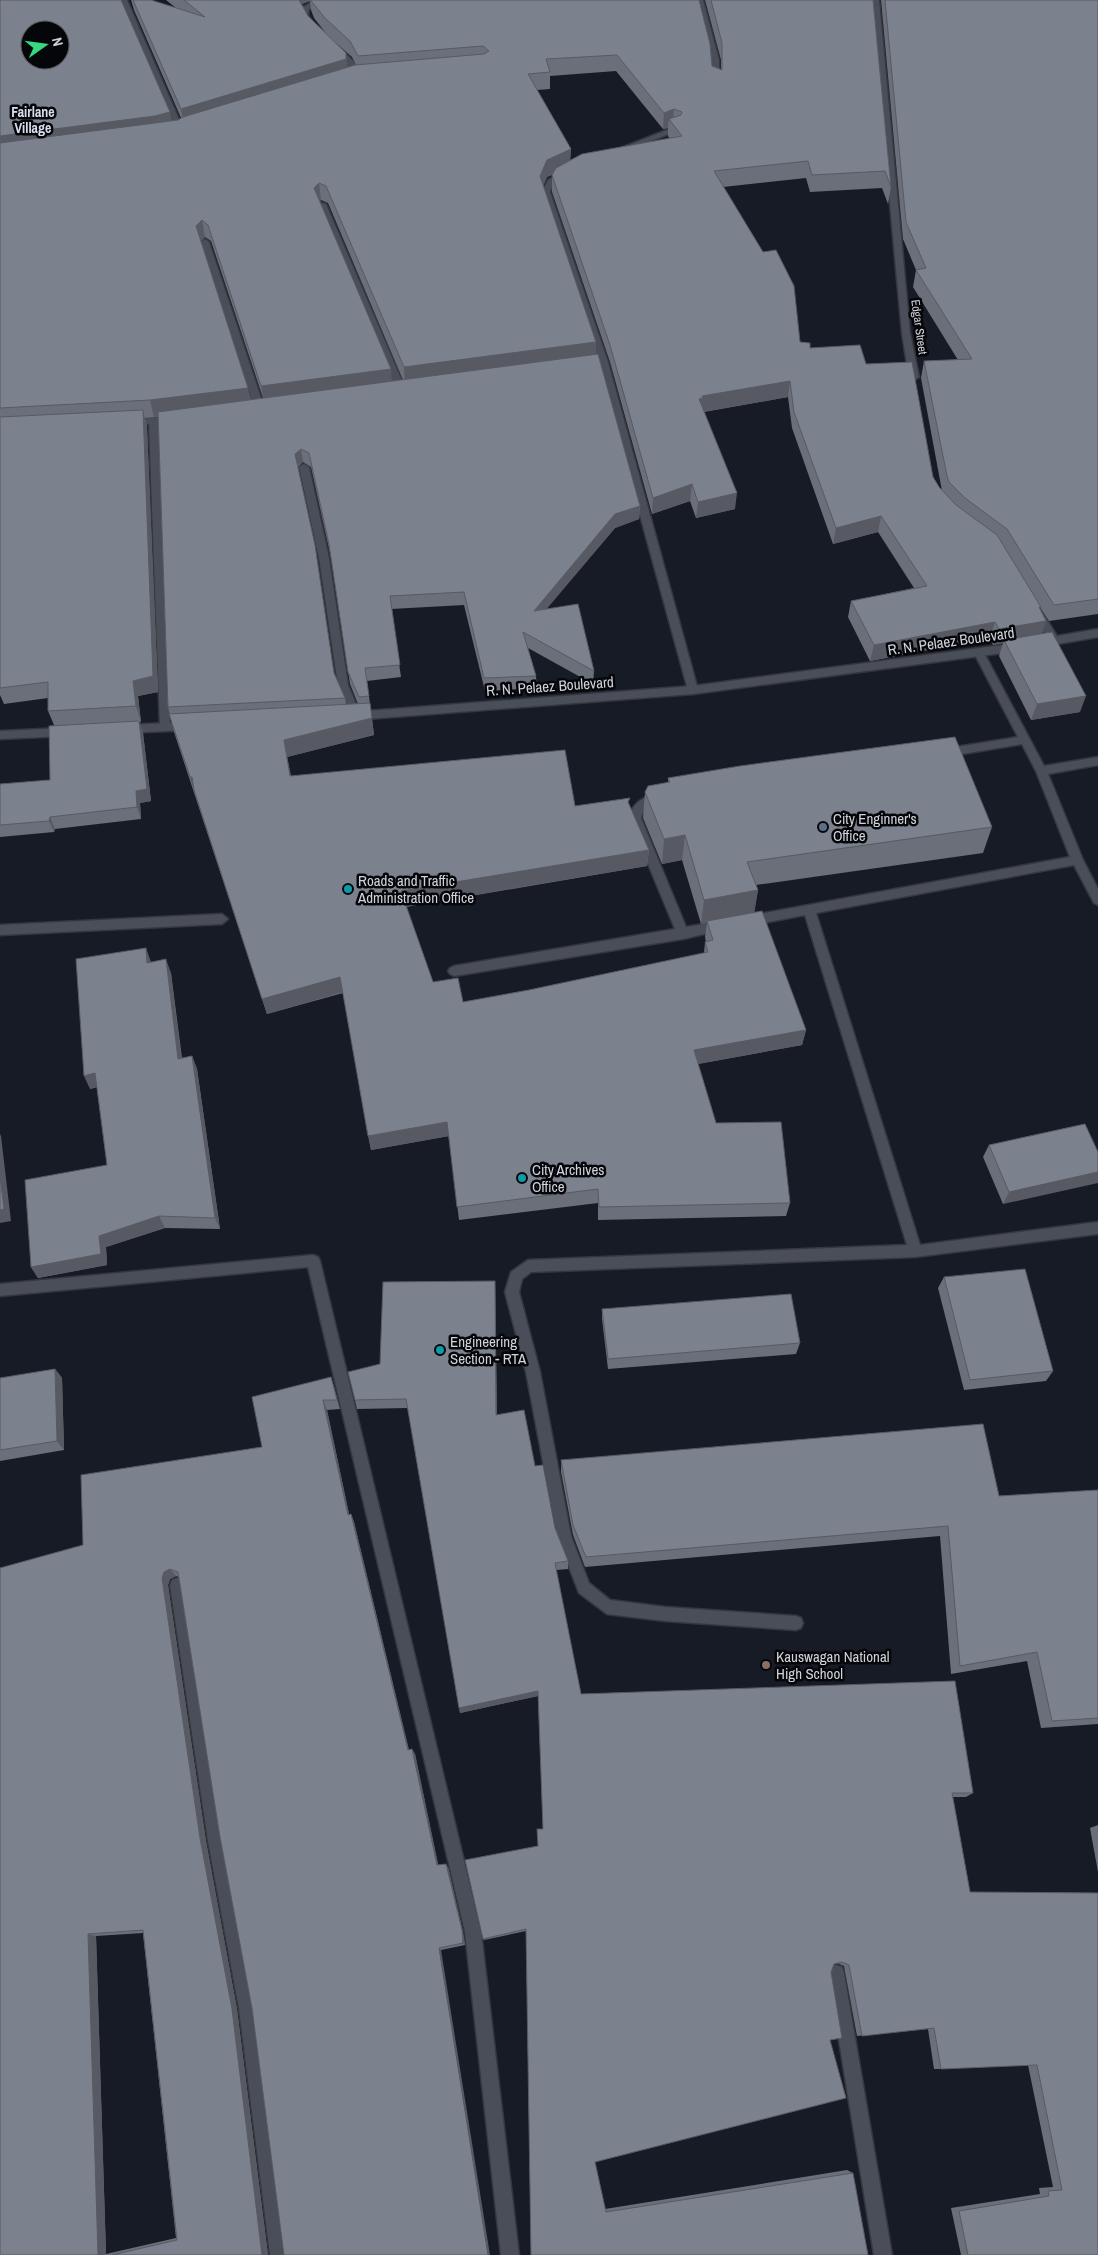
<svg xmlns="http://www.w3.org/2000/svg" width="1098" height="2255" font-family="'Archivo Narrow',sans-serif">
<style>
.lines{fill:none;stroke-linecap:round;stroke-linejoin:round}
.lane-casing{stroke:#35373f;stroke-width:3}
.street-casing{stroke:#35373f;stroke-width:3}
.secondary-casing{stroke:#35373f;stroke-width:3}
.lane{fill:#494e59;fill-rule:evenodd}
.street{fill:#494e59;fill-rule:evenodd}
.secondary{fill:#494e59;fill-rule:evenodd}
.wall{fill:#6b6f7a;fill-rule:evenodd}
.shaded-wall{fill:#575a63}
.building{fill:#7c818e;stroke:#575a63;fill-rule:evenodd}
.service-dot{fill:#5c6f8a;stroke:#05060a;stroke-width:2}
.culture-dot{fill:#0f9aa8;stroke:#05060a;stroke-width:2}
.education-dot{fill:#8d6e63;stroke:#05060a;stroke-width:2}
.labels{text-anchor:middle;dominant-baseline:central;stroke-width:5;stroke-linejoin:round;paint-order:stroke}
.far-street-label{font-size:12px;fill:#d1d3da;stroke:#05060a}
.far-neighbourhood-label{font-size:14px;font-weight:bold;fill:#d9deec;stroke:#05060a}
.street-label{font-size:15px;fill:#d1d3da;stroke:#05060a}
.poi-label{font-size:15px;fill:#d1d3da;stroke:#05060a;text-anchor:start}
</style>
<rect width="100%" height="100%" fill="#171b25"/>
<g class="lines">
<!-- lane casing -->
<g class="lane-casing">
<g id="lane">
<path d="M304 464 309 467 329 558 348 685 361 716 356 720 351 716 338 685 319 558 299 467Z"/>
<path d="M979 649 984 653 1044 766 1098 757V765L1048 774 1083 860 1098 889V905L1094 903 1074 865 816 913 920 1245 1098 1222V1234L915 1257 531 1272 522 1279 519 1292 540 1372 571 1536 589 1583 610 1600 665 1607 796 1616 801 1618 803 1623 801 1628 796 1630 665 1621 607 1614 579 1593 557 1536 526 1372 505 1292 511 1272 528 1260 907 1245 805 915 748 926 742 921 748 916 1070 857 1036 771 1022 744 944 757 939 753 944 749 1018 737 974 653Z"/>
<path d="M661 794 665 795 666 798 665 801C654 804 644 805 641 818L686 927 721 921 727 926 725 929 683 939 454 976 450 974 448 971 450 968 454 966 675 929 629 818C633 801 645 796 661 794Z"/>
</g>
</g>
<!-- street casing -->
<g class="street-casing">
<g id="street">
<path d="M119 0H127L185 133 184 135 177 133Z"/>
<path d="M316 0H326L309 9 308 15 314 24 307 26 300 15 301 8Z"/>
<path d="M695 0H703L719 60V85L712 83 711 60Z"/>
<path d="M871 0H879L910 333 919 377 914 380 909 377 902 333Z"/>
<path d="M332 46H338L354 62 360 74 355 81 348 79 352 74 348 65 332 50Z"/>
<path d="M672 128 679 130 623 152 616 150Z"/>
<path d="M564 170 571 172 554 183 550 192 608 362 698 690 693 694 688 690 598 362 542 192 548 180Z"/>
<path d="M319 202 326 204 406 390 404 392 401 393 396 390 318 204Z"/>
<path d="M205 239 209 242 264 407 262 409H256L254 407 201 242Z"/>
<path d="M174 416 177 417V421L159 423 170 727 165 731 160 727 149 424 129 426 124 423 129 420Z"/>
<path d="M1036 607 1040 608 1058 638V644H1050L1031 611Z"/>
<path d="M222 914 228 919 222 924 0 935V925Z"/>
<path d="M313 1255 318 1257 320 1261 481 1932 519 2255H501L465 1932 308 1267 0 1296V1284Z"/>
<path d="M177 1578 182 1580 184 1585 224 1841 255 2009 288 2255H270L239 2009 208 1841 170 1585 172 1580Z"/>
<path d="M836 1965 842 1967 844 1973 892 2255H874L828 1973 830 1967Z"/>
</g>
</g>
<!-- secondary casing -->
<g class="secondary-casing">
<g id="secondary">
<path d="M1098 629V637L1040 647 1035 643 1040 639Z"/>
<path d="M1018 643 1023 647 1018 651 693 694 354 720 349 716 354 712 693 686Z"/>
<path d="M190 722 195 726 190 730 125 733 120 729 125 725Z"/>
<path d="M65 728 70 732 65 736 0 739V731Z"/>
</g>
</g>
<!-- lane -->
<use href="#lane" class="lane"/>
<!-- street -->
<use href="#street" class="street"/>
<!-- secondary -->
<use href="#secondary" class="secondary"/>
</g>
<!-- wall -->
<g class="wall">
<path d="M0 0 172 121 178 120 181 118 134 10 131 0H151L176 8 166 0H699L712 66 721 69V60L705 0H873L891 187 888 204 882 188 810 192 806 178 723 187 800 342 810 348 866 364 939 487 942 491 921 378 924 361 958 360 913 287 916 270 903 239 881 0H1098V614L1049 621 1040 607V609L1042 634 1080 712 1031 720 999 656 1003 643 993 645 990 638 870 661 848 617 851 601 914 588 878 532 833 544 792 428 788 397 704 412 735 509 696 518 690 501 652 514 610 362 552 192V175L547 177 543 186 596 354 640 506 639 519 615 528 546 609 594 671 593 684 528 648 536 676 537 688 485 691 464 605 391 609 401 677 367 681 374 735 287 757 291 776 575 806 629 804 649 850 647 866 406 907 433 982 463 1002 529 990 704 953 705 942H706L705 937 707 923 701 924 682 860 662 864 643 818 645 792 668 782V778L992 827 983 853 756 885 758 890 754 912 806 1030 802 1045 698 1064 716 1123 790 1203 786 1216 598 1220V1203L459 1220 449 1136 371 1150 343 993 267 1014 174 732 168 707 158 417 145 418 147 427 158 692 138 696 141 722H139L143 733 151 801 140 803 141 819 55 829 54 832 0 837V784L50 780 54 725 48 711V698L4 704 0 695ZM310 1 311 10 314 18 325 32 308 16 302 4ZM336 43 352 57 356 65 348 67ZM616 71 663 129 668 128V136L669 138 570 160 571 149 537 90 550 89V76ZM321 200 328 203 403 380 392 381 320 201ZM205 237 211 241 263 398 251 400 201 241ZM303 462 311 467 331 558 350 684 358 704 346 705 345 698 334 673 298 467Z"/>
<path d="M151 962 171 973 182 1058 192 1056 197 1069 220 1229 165 1228 106 1247 107 1265 38 1278 31 1267 107 1165 97 1087 90 1089Z"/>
<path d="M1085 1124 1003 1204 983 1157 989 1145Z"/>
<path d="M944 1277 1053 1371 1046 1381 964 1390 938 1288Z"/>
<path d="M495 1281 497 1415 535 1466 555 1528 568 1561V1569L556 1570 581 1694 973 1793 966 1797H953L970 1892 1098 1893V2255H961L951 2208 1040 2194 1039 2188 1053 2187 1028 2065 941 2069H934L928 2029 857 2036 844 1966 837 1963 834 1964 831 1972 830 2040 595 2162 605 2209 847 2170 853 2173 531 2255 526 1931 484 1940 483 1939 538 1846 543 1829 538 1696 460 1713 408 1408 357 1409 355 1400 380 1364Z"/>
<path d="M602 1309 800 1343 796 1354 608 1369 602 1319Z"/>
<path d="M55 1369 62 1378 64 1450 0 1461V1378Z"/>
<path d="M331 1377 340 1409 327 1410 349 1514H351L354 1522 409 1750 412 1749 415 1754 438 1865 448 1867 463 1932 465 1945 441 1950 252 2008 179 1577 176 1576 170 1579 168 1585 206 1841 237 2009 268 2255H0L83 1545 262 1447ZM143 1933 176 2238 106 2254 96 1936Z"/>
<path d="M561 1460 999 1496 1098 1490V1724L1041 1728 1027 1661 951 1674 940 1536 585 1567 573 1535 561 1472Z"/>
<path d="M1098 1825V1872L1090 1828Z"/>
</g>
<!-- shaded-wall -->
<g class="shaded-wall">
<path d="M299 0H310V1L300 5Z"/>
<path d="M346 53 348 70 184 126 181 109Z"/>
<path d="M674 109 673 124 669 119 668 128 663 129 664 113Z"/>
<path d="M170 112 173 129 0 153V136Z"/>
<path d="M571 149 570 165 547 177 540 193V176L547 160Z"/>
<path d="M319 183 321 200 316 205 314 188Z"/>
<path d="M202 220 205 237 199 243 196 226Z"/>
<path d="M596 342V358L405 384 404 367Z"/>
<path d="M391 369 392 385 264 403 261 386Z"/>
<path d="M790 381 788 397 702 412 699 399 702 396Z"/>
<path d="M248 388 252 404 154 417 150 400Z"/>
<path d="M143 410 147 427 158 692 138 696 141 722 136 706 133 681Z"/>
<path d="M301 449 303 462 297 467 295 454Z"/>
<path d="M692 484 690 501 652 514 653 498Z"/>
<path d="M737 493 735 509 696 518 698 502Z"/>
<path d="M640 506 639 519 615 528 534 624V611L615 514Z"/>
<path d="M881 516 878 532 833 544 836 528Z"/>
<path d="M1046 621 1041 637 1004 640 1003 643 993 645 999 629Z"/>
<path d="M995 622 990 638 870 661 874 645Z"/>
<path d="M1086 696 1080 712 1031 720 1037 704Z"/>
<path d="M372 718 374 735 287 757 294 793 284 740Z"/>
<path d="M139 721 143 733 151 801 140 803 141 819 137 807 136 791Z"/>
<path d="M190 777H192L195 794Z"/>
<path d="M50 817 55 829 54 832 49 821Z"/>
<path d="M685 835 682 860 662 864 664 839Z"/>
<path d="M649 850 647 866 403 907 401 891Z"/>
<path d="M758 890 754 915 707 921V923L701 924 704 900Z"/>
<path d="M146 948 151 962 153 976 147 963Z"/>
<path d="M166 959 171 973 183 1072 178 1059Z"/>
<path d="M340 977 343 992 267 1014 262 999Z"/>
<path d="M806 1030 802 1045 692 1065 694 1050Z"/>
<path d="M192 1056 197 1069 220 1229 215 1218Z"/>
<path d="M95 1073 102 1086 90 1089 84 1076Z"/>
<path d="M447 1122 449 1136 371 1150 368 1136Z"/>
<path d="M0 1134 1 1136 11 1221 0 1223Z"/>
<path d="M1098 1172V1183L1003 1204 1009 1192Z"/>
<path d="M159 1216 165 1228 106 1247 107 1265 38 1278 31 1267 99 1236Z"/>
<path d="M495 1281V1292L497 1425 496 1415Z"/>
<path d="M55 1369 62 1378 64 1450 57 1441Z"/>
<path d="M331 1377 334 1386 340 1409 337 1400Z"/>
<path d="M323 1400 327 1410 351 1523 348 1515Z"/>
<path d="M351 1514 354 1522 410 1755 408 1750Z"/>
<path d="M170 1569 176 1576 170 1579 168 1585 206 1841 237 2009 268 2255H262L162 1578 164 1572Z"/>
<path d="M538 1691V1696L460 1713 459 1708Z"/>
<path d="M412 1749 415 1754 439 1868 437 1865Z"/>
<path d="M446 1864 448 1867 463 1932 465 1945 463 1943Z"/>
<path d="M88 1934 96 1936 106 2254 105 2255H98Z"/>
<path d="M439 1948 441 1950 490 2255H488Z"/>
</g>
<!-- building -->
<g class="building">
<path d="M0 0H121L170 112 155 116 0 136ZM30 30H60V60H30Z"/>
<path d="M133 0H151L205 17 184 0H299L308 16 346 53V59L181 109Z"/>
<path d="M311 0H699L710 44 712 66 722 70V43L711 0H873L891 187 885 171 812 175 808 161 714 171 763 252 776 250 794 286 800 342 810 343V348L860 345 866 364 912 362 933 477 939 487 956 505 997 535 1041 607H1039L1046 621 999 629 995 622 874 645 851 601 927 586 881 516 836 528 794 412 790 381 702 396 703 398 699 399 737 493 698 502 692 484 653 498 610 345 552 175 556 168 582 154 682 136 669 119 681 115 682 112 674 109 664 113 617 55 546 59 550 72 528 74 571 149 547 160 540 176 596 342 404 367 326 186 319 183 314 188 391 369 261 386 208 225 202 220 196 226 248 388 150 400 0 408V143L178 120 183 117 355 65 484 54 489 51 483 46 358 56 350 41 325 18 312 2Z"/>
<path d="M885 0H1098V599L1054 605 1007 529 965 498 949 482 947 476 924 361 972 359 916 270 926 268 906 222Z"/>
<path d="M598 354 640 506 615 514 534 611 578 604 594 671 523 632 536 676 484 678 464 592 390 596 400 665 365 668 369 696 359 697 348 672 329 544 309 453 301 449 295 454 315 545 334 673 345 698 168 707 158 412Z"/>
<path d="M143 410 153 676 133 681 136 706 48 711V682L0 688V417Z"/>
<path d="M1052 632 1086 696 1037 704 1004 640Z"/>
<path d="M370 703 372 718 284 740 290 776 565 750 575 806 630 798 628 802 649 850 401 891 433 982 458 978 463 1002 529 990 708 952 705 942 713 940 707 921 762 911 806 1030 694 1050 716 1123 781 1122 790 1203 599 1207 598 1189 457 1207 447 1122 368 1136 340 977 262 999 194 790 192 777H190L169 714Z"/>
<path d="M139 721 147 789 136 791 137 807 50 817 49 821 0 825V784L50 780 49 726Z"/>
<path d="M955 737 992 827 747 862 758 890 704 900 685 835 664 839 645 792 648 786 670 782 668 778 740 766Z"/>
<path d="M146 948 147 963 166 959 178 1059 192 1056 215 1218 159 1216 99 1236 101 1254 31 1267 25 1180 107 1165 95 1073 84 1076 76 959Z"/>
<path d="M1085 1124 1098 1152V1172L1009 1192 989 1145Z"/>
<path d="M0 1176 4 1209 0 1210Z"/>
<path d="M1025 1269 1053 1371 970 1380 944 1277Z"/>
<path d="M495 1281 496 1415 524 1410 535 1466 543 1465 555 1528 568 1561 555 1563 581 1694 955 1681 973 1793H952L970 1892 1098 1893V2255H968L959 2211 1049 2196 1048 2191 1062 2190 1037 2065 941 2069 934 2028 862 2036 849 1965 842 1962 834 1964 831 1972 842 2038 830 2040 846 2098 595 2162 606 2212 853 2173 868 2255H531L526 1929 483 1939 465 1860 538 1846 537 1829H543L538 1691 459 1708 406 1399 355 1400 348 1372 380 1364 383 1282Z"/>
<path d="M791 1294 800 1343 608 1359 602 1309Z"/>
<path d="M55 1369 57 1441 0 1450V1378Z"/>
<path d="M331 1377 337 1400H323L348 1515 351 1514 408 1750 412 1749 437 1865 446 1864 462 1930 463 1943 439 1948 488 2255H284L252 2008 220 1837 178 1572 170 1569 164 1572 162 1578 200 1838 232 2009 262 2255H112L177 2240 143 1930 88 1934 98 2255H0V1568L83 1545 81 1475 262 1447 252 1397Z"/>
<path d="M983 1424 999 1496 1098 1490V1718L1052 1721 1037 1652 960 1666 948 1526 586 1557 573 1525 561 1460Z"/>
</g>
<!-- markers -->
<circle class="service-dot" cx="823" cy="827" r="5"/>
<g class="culture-dot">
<circle cx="348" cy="889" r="5"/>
<circle cx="522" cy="1178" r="5"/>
<circle cx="440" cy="1350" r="5"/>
</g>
<circle class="education-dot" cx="766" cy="1665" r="5"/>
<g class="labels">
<!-- far-street labels -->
<g class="far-street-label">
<text transform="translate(919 327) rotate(82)">Edgar Street</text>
</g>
<!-- far-neighbourhood labels -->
<g class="far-neighbourhood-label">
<text x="33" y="112">Fairlane<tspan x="33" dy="16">Village</tspan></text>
</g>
<!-- street labels -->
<g class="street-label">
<text transform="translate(951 641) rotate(-8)">R. N. Pelaez Boulevard</text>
<text transform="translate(550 686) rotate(-4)">R. N. Pelaez Boulevard</text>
</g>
<!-- poi labels -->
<g class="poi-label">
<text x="833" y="818">City Enginner's<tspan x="833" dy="17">Office</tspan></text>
<text x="358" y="880">Roads and Traffic<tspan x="358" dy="17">Administration Office</tspan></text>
<text x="532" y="1169">City Archives<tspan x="532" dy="17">Office</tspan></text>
<text x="450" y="1341">Engineering<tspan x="450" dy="17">Section - RTA</tspan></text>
<text x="776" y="1656">Kauswagan National<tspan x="776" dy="17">High School</tspan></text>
</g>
</g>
<!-- north arrow -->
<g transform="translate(45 45) rotate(76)"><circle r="24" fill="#05060a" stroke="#57585d"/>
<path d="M0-4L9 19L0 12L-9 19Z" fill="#37d880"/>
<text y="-8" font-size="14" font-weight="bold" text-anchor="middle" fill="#d1d3da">N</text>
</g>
</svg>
